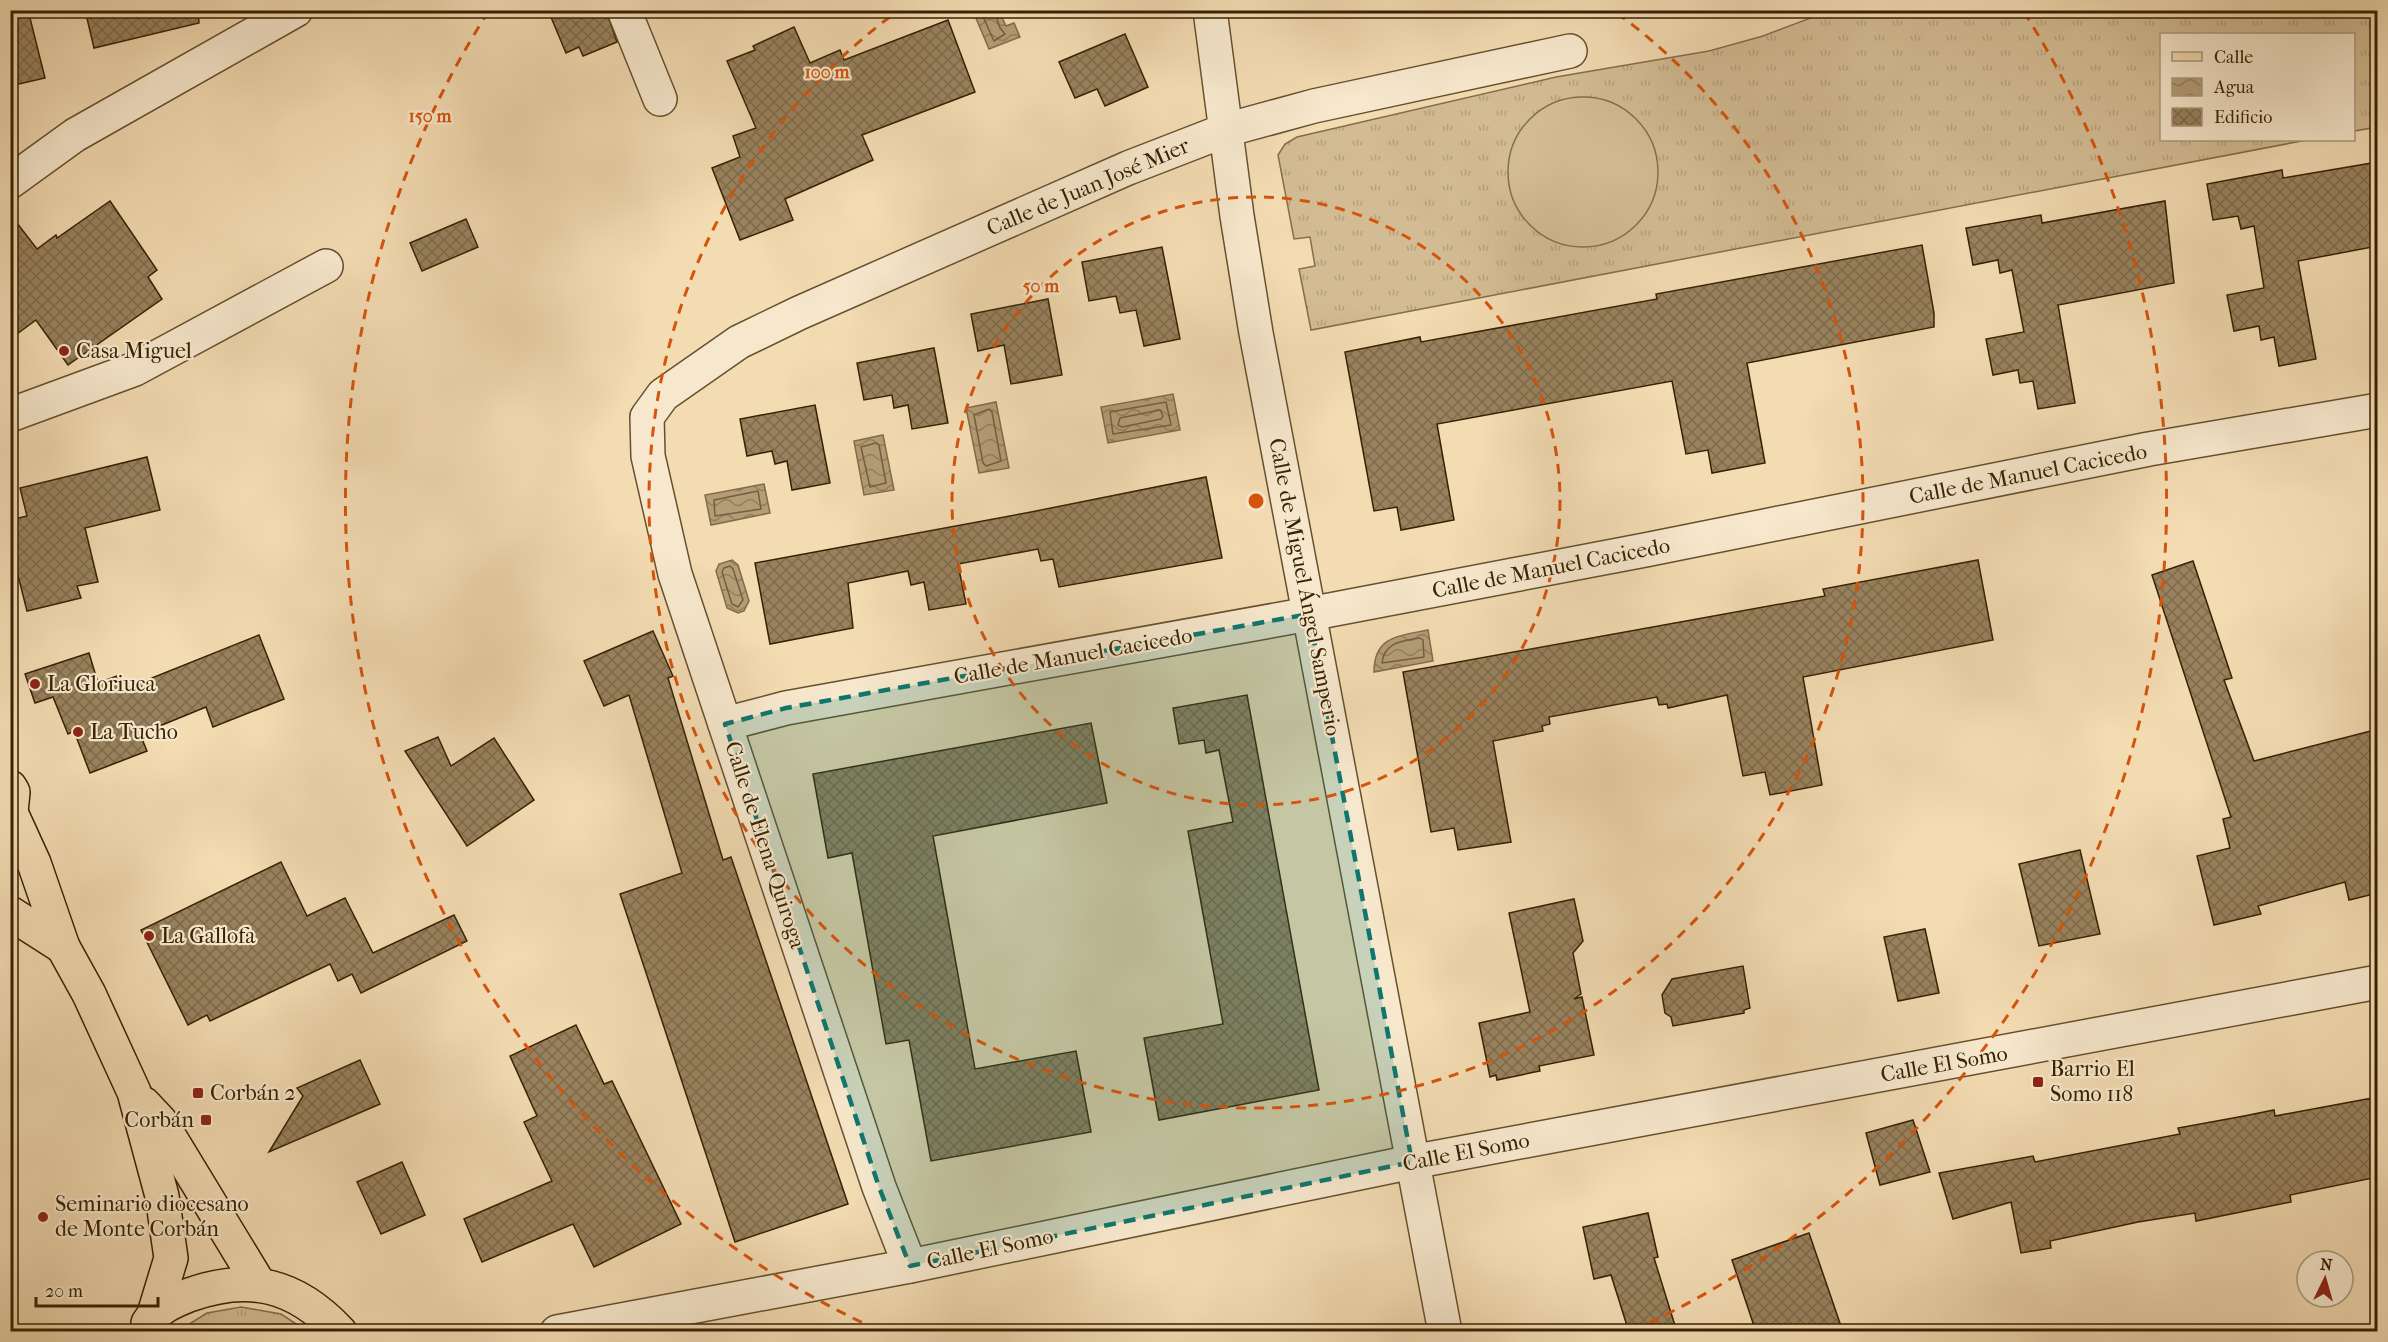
<svg xmlns="http://www.w3.org/2000/svg" width="2388" height="1342" font-family="'IM FELL French Canon',serif">
<style>
.grass{fill:url(#grass-tufts);stroke:#846f4b;stroke-width:1.5}
.park{fill:#d3bc94;stroke:#846f4b;stroke-width:1.5}
.water{fill:url(#water-waves);stroke:#816b48;stroke-width:1.5}
.lines{fill:none;stroke-linecap:round;stroke-linejoin:round}
.shore{stroke:#745f3c;stroke-width:1.5}
.building{fill:url(#building-cross-hatch);stroke:#362202;stroke-width:1.5}
.minor-casing{stroke:#65502e;stroke-width:36}
.major-casing{stroke:#362202;stroke-width:36}
.minor{stroke:#f7e8cd;stroke-width:33}
.major{stroke:#f3dbb2;stroke-width:33}
.marked{fill:#0f766e;fill-opacity:0.2;stroke:#0f766e;stroke-width:4.5;stroke-dasharray:12 8;stroke-linejoin:round}
.ring{fill:none;stroke:#d6540b;stroke-width:3;stroke-dasharray:10 8}
.poi-dot{fill:#8f2418;stroke:#f7e8cd;stroke-width:2}
.labels{text-anchor:middle;dominant-baseline:central;stroke-width:4.5;stroke-linejoin:round;paint-order:stroke}
.street-label{font-size:22px;fill:#362202;stroke:#f7e8cd}
.poi-label{font-size:22px;fill:#362202;stroke:#f7e8cd;text-anchor:start}
.centre{fill:#d6540b;stroke:#f7e8cd;stroke-width:3}
.ring-label{font-size:18px;text-anchor:middle;font-weight:bold;fill:#d6540b;stroke:#f7e8cd;stroke-width:4.5;stroke-linejoin:round;paint-order:stroke}
</style>
<defs>
<pattern id="grass-tufts" width="24" height="20" patternUnits="userSpaceOnUse" patternTransform="scale(1.5)"><rect width="24" height="20" fill="#d3bc94"/><path d="M3 7l-1-3M5 7V3M7 7l1-3M15 17l-1-3M17 17v-4M19 17l1-3" fill="none" stroke="#b6a17e"/></pattern>
<pattern id="water-waves" width="16" height="10" patternUnits="userSpaceOnUse" patternTransform="scale(1.5)"><rect width="16" height="10" fill="#b39c76"/><path d="M0 5q4-4 8 0t8 0" fill="none" stroke="#927f5f"/></pattern>
<pattern id="building-cross-hatch" width="8" height="8" patternUnits="userSpaceOnUse" patternTransform="scale(1.5)"><rect width="8" height="8" fill="#98825e"/><path d="M0 0l8 8M0 8l8-8" fill="none" stroke="#7d6a4b"/></pattern>
</defs>
<rect width="100%" height="100%" fill="#f3dbb2"/>
<filter id="stains"><feTurbulence type="fractalNoise" baseFrequency=".00333" numOctaves="4"/><feColorMatrix values="0 0 0 0 .2 0 0 0 0 .09 0 0 0 0 .02 0 0 0 .5 -.17"/></filter>
<radialGradient id="worn" r=".72"><stop offset=".6" stop-color="#630" stop-opacity="0"/><stop offset="1" stop-color="#630" stop-opacity=".3"/></radialGradient>
<!-- grass -->
<g class="grass">
<path d="M1829 11H2377V127L2354 131V34H2162V140H2307L1311 330 1299 269 1315 266 1310 237 1294 239 1278 155 1285 144 1297 137 1556 77 1709 51 1763 36Z"/>
<path d="M241 1307 281 1314 307 1331H178L207 1313Z"/>
</g>
<!-- park -->
<circle class="park" cx="1583" cy="172" r="75"/>
<!-- water -->
<g class="water">
<path d="M973 11H999L1006 26 1014 23 1020 37 989 49Z"/>
<path d="M1173 394 1180 430 1108 443 1101 407Z"/>
<path d="M996 402 1009 468 979 473 966 408Z"/>
<path d="M883 435 894 490 864 495 854 441Z"/>
<path d="M764 484 770 513 711 525 705 495Z"/>
<path d="M732 560 738 565 749 601 744 611 738 613 727 608 716 571 719 564Z"/>
<path d="M1428 630 1433 661 1374 672C1374 636 1399 636 1428 630Z"/>
</g>
<g class="lines">
<!-- shore -->
<g class="shore">
<path d="M980 10 994 41 1005 34 1000 28 994 10"/>
<path d="M1166 402 1171 425 1113 434 1110 412Z"/>
<path d="M989 409 992 412 1001 461 986 466 983 463 974 415Z"/>
<path d="M1160 410 1163 416 1161 419 1122 427 1118 425 1120 418Z"/>
<path d="M876 443 879 445 886 483 870 487 861 447Z"/>
<path d="M758 491 761 509 715 516 714 500Z"/>
<path d="M730 566 733 569 743 600 738 607 732 604 722 572 724 568Z"/>
<path d="M1420 638 1423 640 1424 657 1382 663C1384 642 1403 641 1420 638Z"/>
</g>
</g>
<!-- building -->
<g class="building">
<path d="M10 10H28L45 78 10 86Z"/>
<path d="M85 10H198L199 23 94 48Z"/>
<path d="M548 10H606L617 42 583 56 579 47 566 53Z"/>
<path d="M948 20 975 92 862 135 873 160 785 199 793 220 740 240 712 168 740 157 733 136 756 128 727 61 755 50 753 46 794 27 810 63 840 50 844 60Z"/>
<path d="M1125 34 1148 87 1105 106 1097 89 1075 98 1059 62Z"/>
<path d="M2378 162V246L2298 261 2316 359 2279 366 2274 337 2261 340 2259 326 2234 331 2227 295 2264 288 2254 226 2241 229 2238 216 2213 220 2207 184 2282 170 2283 178Z"/>
<path d="M110 201 157 270 148 277 162 299 68 365 36 320 10 339V214L37 249 56 235 57 238Z"/>
<path d="M2165 201 2174 283 2058 305 2075 403 2038 409 2033 381 2020 383 2018 370 1993 375 1986 339 2024 332 2012 270 2000 273 1998 260 1973 265 1966 228 2041 215 2042 223Z"/>
<path d="M466 219 478 247 422 271 410 243Z"/>
<path d="M1922 245 1934 313V327L1747 363 1765 463 1712 473 1708 450 1686 454 1672 381 1437 424 1454 520 1401 530 1397 507 1374 511 1345 352 1420 337 1421 342 1657 299 1656 294Z"/>
<path d="M1162 247 1180 339 1144 346 1136 310 1120 313 1116 296 1089 301 1082 262Z"/>
<path d="M1048 299 1062 375 1011 384 1004 345 978 351 971 314Z"/>
<path d="M934 348 948 423 912 429 908 405 894 408 892 395 864 400 857 363Z"/>
<path d="M815 405 830 483 792 490 787 461 775 464 772 451 747 456 740 419Z"/>
<path d="M147 457 160 510 85 528 98 582 77 586 81 598 27 611 10 544V520L27 516 20 488Z"/>
<path d="M1206 477 1222 558 1059 587 1053 559 1041 561 1038 549 958 564 966 604 929 610 924 582 911 585 908 571 848 583 853 628 770 644 755 563 1031 512Z"/>
<path d="M1978 560 1993 640 1803 677 1822 785 1770 795 1765 772 1743 776 1727 695 1668 708 1667 704 1659 705 1657 697 1549 717 1550 724 1542 726 1543 731 1493 741 1511 842 1458 850 1454 828 1431 832 1403 672 1825 596 1823 589Z"/>
<path d="M2193 561 2232 678 2224 680 2254 761 2371 731 2378 758V893L2349 900 2345 882 2258 906 2261 914 2214 925 2197 856 2230 848 2223 819 2231 817 2152 575Z"/>
<path d="M653 631 673 676 668 678 723 860 731 857 848 1204 735 1242 620 894 682 873 629 695 604 706 584 661Z"/>
<path d="M259 635 284 699 213 727 206 707 140 734 147 751 90 773 74 731 68 734 53 697 35 703 25 674 89 653 98 683 117 676 122 690Z"/>
<path d="M1247 695 1319 1090 1159 1120 1144 1038 1223 1024 1188 831 1233 822 1219 750 1206 753 1204 740 1179 744 1173 708Z"/>
<path d="M1091 723 1107 803 933 836 975 1069 1076 1051 1091 1132 931 1161 909 1040 886 1044 852 853 828 858 813 774Z"/>
<path d="M438 737 451 766 494 738 534 800 467 846 405 751Z"/>
<path d="M2080 850 2100 934 2039 946 2019 864Z"/>
<path d="M281 862 307 916 345 898 373 953 454 915 467 941 361 993 352 974 338 981 330 964 210 1021 207 1015 188 1025 141 930Z"/>
<path d="M1574 899 1583 941 1573 953 1581 994 1574 999 1582 997 1594 1055 1539 1066 1540 1071 1497 1080 1496 1075 1490 1077 1479 1023 1530 1012 1509 913Z"/>
<path d="M1925 929 1939 993 1898 1001 1884 937Z"/>
<path d="M1743 966 1750 1008 1744 1010V1013L1673 1026 1671 1017 1665 1013 1662 995 1672 979Z"/>
<path d="M576 1025 604 1084 612 1081 681 1224 594 1267 573 1224 482 1262 464 1219 552 1181 524 1122 537 1116 510 1056Z"/>
<path d="M360 1060 380 1104 269 1152 303 1096 297 1088Z"/>
<path d="M2378 1097V1177L2290 1195 2291 1202 2196 1221 2195 1213 2138 1222 2050 1241 2051 1248 2021 1253 2011 1202 1953 1219 1939 1173 2033 1156 2035 1162 2180 1134 2178 1128 2244 1116 2274 1110 2275 1116Z"/>
<path d="M1913 1120 1930 1172 1880 1185 1866 1133Z"/>
<path d="M402 1162 425 1215 381 1234 357 1182Z"/>
<path d="M1648 1213 1658 1257 1654 1258 1677 1332H1629L1611 1275 1594 1279 1583 1227Z"/>
<path d="M1809 1233 1843 1332H1756L1732 1260Z"/>
</g>
<g class="lines">
<!-- minor casing -->
<g class="minor-casing">
<g id="minor">
<path d="M624 10 660 99"/>
<path d="M1210 10 1237 216 1256 333 1445 1332"/>
<path d="M10 182 75 135 296 10"/>
<path d="M10 415 135 369 326 266"/>
<path d="M725 724 786 708 1309 614 1645 550 2149 449 2378 410"/>
<path d="M910 1266 879 1187 675 574 648 456 647 417 663 395 739 342 799 313 1128 168 1226 130 1314 106 1570 51"/>
<path d="M557 1332 910 1266 1412 1162 2378 982"/>
</g>
</g>
<!-- major casing -->
<g class="major-casing">
<g id="major">
<path d="M10 787 13 792 10 822"/>
<path d="M13 817 34 863 63 947 89 994 134 1092 162 1196 171 1258 154 1314"/>
<path d="M10 913 63 947"/>
<path d="M144 1104 160 1121 259 1284"/>
<path d="M148 1323C157 1308 174 1301 189 1295 250 1273 296 1285 340 1332"/>
</g>
</g>
<!-- minor -->
<use href="#minor" class="minor"/>
<!-- major -->
<use href="#major" class="major"/>
</g>
<!-- marked area -->
<path class="marked" d="M1309 614 1412 1162 910 1266 879 1187 725 724 786 708Z"/>
<!-- distance rings -->
<g class="ring">
<circle cx="1256" cy="501" r="304"/>
<path d="M1617 13A607 607 0 1 1 895 13"/>
<path d="M878 1330A911 911 0 0 1 488 12M2024 12A911 911 0 0 1 1634 1330"/>
</g>
<!-- markers -->
<g class="poi-dot">
<circle cx="64" cy="351" r="6"/>
<circle cx="35" cy="684" r="6"/>
<circle cx="78" cy="732" r="6"/>
<circle cx="149" cy="936" r="6"/>
<rect x="2032" y="1076" width="12" height="12" rx="3"/>
<rect x="192" y="1087" width="12" height="12" rx="3"/>
<rect x="200" y="1114" width="12" height="12" rx="3"/>
<circle cx="43" cy="1217" r="6"/>
</g>
<g class="labels">
<!-- street labels -->
<g class="street-label">
<text transform="translate(1088 187) rotate(-23)">Calle de Juan José Mier</text>
<text transform="translate(2028 474) rotate(-11)">Calle de Manuel Cacicedo</text>
<text transform="translate(1551 568) rotate(-11)">Calle de Manuel Cacicedo</text>
<text transform="translate(1305 587) rotate(79)">Calle de Miguel Ángel Samperio</text>
<text transform="translate(1073 656) rotate(-10)">Calle de Manuel Cacicedo</text>
<text transform="translate(765 845) rotate(72)">Calle de Elena Quiroga</text>
<text transform="translate(1944 1064) rotate(-10)">Calle El Somo</text>
<text transform="translate(1466 1152) rotate(-11)">Calle El Somo</text>
<text transform="translate(990 1249) rotate(-12)">Calle El Somo</text>
</g>
<!-- poi labels -->
<g class="poi-label">
<text x="76" y="351">Casa Miguel</text>
<text x="47" y="684">La Gloriuca</text>
<text x="90" y="732">La Tucho</text>
<text x="161" y="936">La Gallofa</text>
<text x="2050" y="1069">Barrio El<tspan x="2050" dy="25">Somo 118</tspan></text>
<text x="210" y="1093">Corbán 2</text>
<text x="194" y="1120" text-anchor="end">Corbán</text>
<text x="55" y="1204">Seminario diocesano<tspan x="55" dy="25">de Monte Corbán</tspan></text>
</g>
</g>
<circle cx="1256" cy="501" r="9" class="centre"/>
<g class="ring-label">
<text x="827" y="78">100 m</text>
<text x="430" y="122">150 m</text>
<text x="1041" y="292">50 m</text>
</g>
<!-- margin -->
<rect width="2388" height="1342" fill="none" stroke="#f3dbb2" stroke-width="36"/>
<rect x="12" y="12" width="2364" height="1318" fill="none" stroke="#362202" stroke-width="3"/>
<rect x="18" y="18" width="2352" height="1306" fill="none" stroke="#362202" stroke-width="1.5"/>
<!-- legend -->
<rect x="2160" y="33" width="195" height="108" fill="#f7e8cd" stroke="#aa997c" stroke-width="1.5"/>
<rect x="2172" y="52" width="30" height="9" fill="#f3dbb2" stroke="#aa997c" stroke-width="1.5"/>
<text x="2214" y="63" font-size="18" fill="#362202">Calle</text>
<rect x="2172" y="78" width="30" height="18" fill="url(#water-waves)" stroke="#aa997c" stroke-width="1.5"/>
<text x="2214" y="93" font-size="18" fill="#362202">Agua</text>
<rect x="2172" y="108" width="30" height="18" fill="url(#building-cross-hatch)" stroke="#aa997c" stroke-width="1.5"/>
<text x="2214" y="123" font-size="18" fill="#362202">Edificio</text>
<!-- north arrow -->
<g transform="translate(2325 1279) rotate(5)"><circle r="28" fill="#f7e8cd" stroke="#aa997c" stroke-width="1.5"/>
<path d="M0-4.5L10 22L0 15L-10 22Z" fill="#8f2418"/>
<text y="-9" font-size="16" font-weight="bold" text-anchor="middle" fill="#362202">N</text>
</g>
<!-- scale -->
<path d="M36 1297v9h122v-9" fill="none" stroke="#362202" stroke-width="3"/>
<text x="45" y="1297" font-size="18" fill="#362202" stroke="#f7e8cd" stroke-width="4.5" paint-order="stroke">20 m</text>
<rect width="100%" height="100%" filter="url(#stains)"/>
<rect width="100%" height="100%" fill="url(#worn)"/>
</svg>
